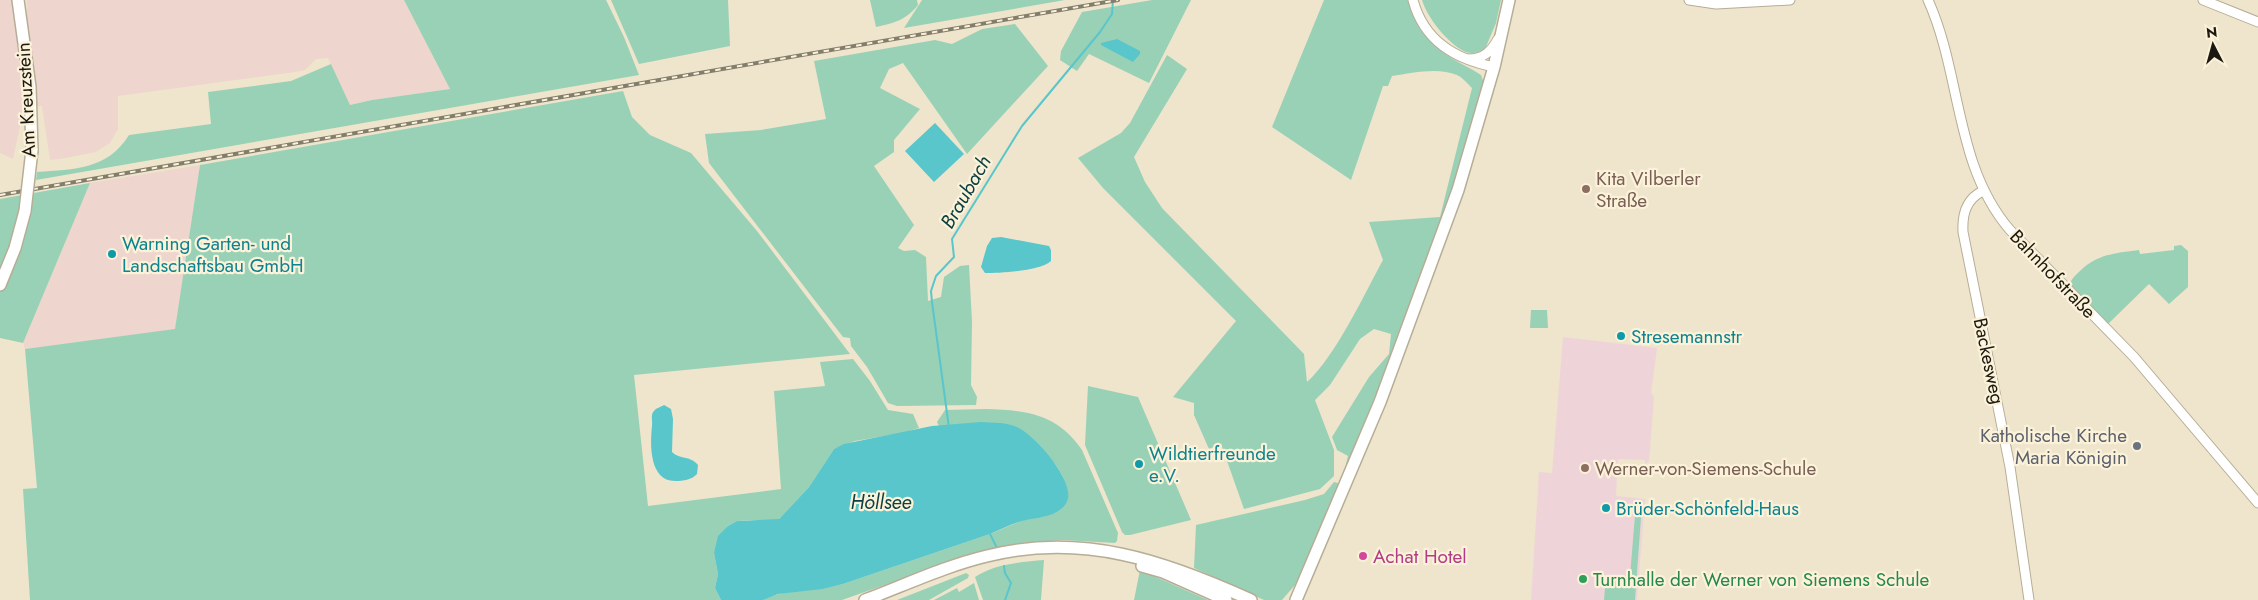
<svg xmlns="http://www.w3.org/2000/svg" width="2258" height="600" font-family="Jost,sans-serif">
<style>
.industrial{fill:#eed5cd}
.education{fill:#eed4d9}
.green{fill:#99d1b6}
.water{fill:#59c6cb}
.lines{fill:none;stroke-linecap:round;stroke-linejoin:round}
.stream{stroke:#59c6cb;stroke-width:2}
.minor-casing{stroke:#b6ad96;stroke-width:11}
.major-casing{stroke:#b6ad96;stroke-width:14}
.minor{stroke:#fff;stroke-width:9}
.major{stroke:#fff;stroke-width:11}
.rail-casing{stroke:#837d6c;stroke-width:4}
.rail{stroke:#fbf2d9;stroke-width:2;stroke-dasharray:5.5;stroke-linecap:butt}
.major-bridge-casing{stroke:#b6ad96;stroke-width:14;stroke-linecap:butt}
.major-bridge{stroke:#fff;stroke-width:11}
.education-dot{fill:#8d6e63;stroke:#fbf2d9;stroke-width:2}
.culture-dot{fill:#0f9aa8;stroke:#fbf2d9;stroke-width:2}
.worship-dot{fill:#6b7280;stroke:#fbf2d9;stroke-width:2}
.hotel-dot{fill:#d1479c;stroke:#fbf2d9;stroke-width:2}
.leisure-dot{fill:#2e9e5b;stroke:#fbf2d9;stroke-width:2}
.labels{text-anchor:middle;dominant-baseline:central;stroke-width:4.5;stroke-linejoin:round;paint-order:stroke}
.street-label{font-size:19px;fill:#1c1910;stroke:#fbf2d9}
.education-label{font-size:19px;fill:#785e54;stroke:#fbf2d9;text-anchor:start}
.culture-label{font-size:19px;fill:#0d838f;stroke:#fbf2d9;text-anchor:start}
.worship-label{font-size:19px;fill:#5b616d;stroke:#fbf2d9;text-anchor:end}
.hotel-label{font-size:19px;fill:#b23c85;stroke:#fbf2d9;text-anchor:start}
.leisure-label{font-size:19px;fill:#27864d;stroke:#fbf2d9;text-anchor:start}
.water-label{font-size:20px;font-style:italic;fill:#0d4042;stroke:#fbf2d9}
</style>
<rect width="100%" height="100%" fill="#eee5cc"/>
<!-- industrial -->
<g class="industrial">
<path d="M0 0H12L14 12H27V0H404L450 89 372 100 350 105 328 58 316 59 305 70 295 72 118 96V129L110 143 96 152 66 158 50 160 42 106 24 107 13 159 0 153Z"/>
<path d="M200 165 175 330 25 349 23 343 90 183Z"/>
</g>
<!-- education -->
<path class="education" d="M1563 337 1657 348 1651 393 1654 397 1649 461 1645 464V460L1618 459 1616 496 1645 499 1637 600H1531L1539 472 1552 473Z"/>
<!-- green -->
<g class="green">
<path d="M404 0H606L624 37 639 75 36 180 37 172C75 169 107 170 129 135L211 124 208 92 291 81 331 64 350 105 372 100 450 89Z"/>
<path d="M611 0H728L730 46 639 64Z"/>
<path d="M870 0H917L918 5C906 20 894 23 876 27Z"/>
<path d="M922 0H1065L904 28Z"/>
<path d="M1152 0H1191L1149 83 1089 54 1077 71 1060 60 1061 51 1082 12Z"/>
<path d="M1324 0H1409C1414 21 1431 45 1450 57 1460 64 1471 68 1481 75L1484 83C1450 213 1400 339 1350 464H1346L1348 456 1337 450 1332 437 1369 377 1389 354 1391 334 1374 329 1360 339 1330 385 1315 400 1334 450V476L1320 489 1244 509 1221 444 1209 449 1194 415V403L1173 397 1236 321 1103 188 1078 158 1121 133 1130 123 1167 55 1187 69 1134 157 1145 182 1162 208 1304 354 1307 382C1335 357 1364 295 1383 260L1369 222 1440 217 1472 88C1468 84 1462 77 1457 75 1438 67 1412 73 1392 76L1388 86H1383L1351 180 1272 127Z"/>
<path d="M1422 0H1501L1496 23 1485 49C1478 53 1469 55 1462 50 1446 41 1427 17 1422 0Z"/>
<path d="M1015 24 1048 66 967 154 903 63 889 69 880 88 920 109 894 140V152L874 166 914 225 898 248 904 251 915 250 926 257 928 301 941 297 944 277 960 266 969 265 972 322 971 385 977 397 976 405 897 406 888 403 867 367 851 346 850 338 843 337 709 163 705 134 761 130 826 119 814 61 935 40 952 44 982 29Z"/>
<path d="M623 91 632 117 650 135 691 153 757 231 850 354 634 375 648 506 781 489 774 391 825 386 820 362 853 359 870 381 888 410 913 414 919 428 902 433 855 441 834 449 809 487 779 519 774 521 750 520 737 521 728 526 714 553 718 574 715 588 721 600H30L23 489 37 488 25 349 175 329 200 165Z"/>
<path d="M90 183 23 343 0 338V199Z"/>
<path d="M2181 245 2188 251V287L2169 304 2149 284 2108 324 2070 287C2070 279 2075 276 2080 271 2097 254 2116 253 2139 250L2140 254 2174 250V246Z"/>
<path d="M1531 310H1547L1548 328H1530Z"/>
<path d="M1088 386 1138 397 1191 520 1130 535H1125L1122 532 1085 445Z"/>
<path d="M986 409C1026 410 1058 414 1082 450L1118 533 1117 541 1115 543 1063 540 1021 543 969 555 842 600H763C783 589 818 590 843 584L990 534 1067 502C1070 485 1060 468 1048 456L948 426H939L937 422 945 410Z"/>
<path d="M1334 482 1341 484 1295 585 1282 600H1264L1194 568 1196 525 1305 500 1324 494Z"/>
<path d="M1636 503 1642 504 1635 600H1604L1606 575 1630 576Z"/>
<path d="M1044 560 1041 600H983L975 577C994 564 1021 562 1044 560Z"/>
<path d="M1140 570 1208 600H1134Z"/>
<path d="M966 573 969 575 968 578 929 600H897Z"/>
<path d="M974 583 979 600H934L957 588 959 592Z"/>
</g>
<!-- water -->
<g class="water">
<path d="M1117 39 1140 51V54L1133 62 1101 45V43Z"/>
<path d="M935 123 964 154 934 182 905 151Z"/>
<path d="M1001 237 1049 246 1051 250V261C1040 271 1000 273 985 273L981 267 987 246 992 238Z"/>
<path d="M664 405 671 409 673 419 672 452C680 460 690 455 698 465L697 474C691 480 684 481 675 481 649 481 650 444 652 426 653 421 650 415 654 411 656 408 661 407 664 405Z"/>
<path d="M981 422C994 423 1007 422 1019 428 1035 436 1081 486 1065 505 1054 518 1037 517 1022 521 1011 524 1001 529 990 534L843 584 822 589 778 594 763 600H721L715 588 718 574 714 553 718 536 728 526 737 521 779 519 809 487 834 449 844 444 932 426Z"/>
</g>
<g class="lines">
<!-- stream -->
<g class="stream">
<path d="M949 428 932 302 931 291 936 276 954 257 952 239 1022 126 1100 32 1112 14 1113 0"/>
<path d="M990 534 996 546"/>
<path d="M1004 566 1005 573 1011 583 1005 600"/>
</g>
<!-- minor casing -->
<g class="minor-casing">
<g id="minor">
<path d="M1413 0C1424 41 1455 59 1494 67"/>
<path d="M1689 0 1716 4 1790 0"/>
<path d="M1928 0C1962 75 1954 165 2010 230L2134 357 2258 503"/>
<path d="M2203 0 2258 22"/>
<path d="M1468 59C1483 59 1491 52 1498 39"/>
<path d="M1983 191C1966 199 1962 214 1963 232L2010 467 2029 600"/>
</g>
</g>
<!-- major casing -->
<g class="major-casing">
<g id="major">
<path d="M18 0 30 87 32 150"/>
<path d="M0 285 15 248 25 211"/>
<path d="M1142 566 1163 572 1226 600"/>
<path d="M865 600C905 585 945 566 987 556 1082 532 1165 561 1251 600"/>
<path d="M1296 600 1380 402 1458 190 1494 67 1509 0"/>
</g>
</g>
<!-- minor -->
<use href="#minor" class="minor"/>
<!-- major -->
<use href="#major" class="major"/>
<!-- rail casing -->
<g class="rail-casing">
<path id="rail" d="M0 195 1118 0"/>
</g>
<!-- rail -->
<use href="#rail" class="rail"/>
<!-- major-bridge casing -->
<g class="major-bridge-casing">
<path id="major-bridge" d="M25 211 32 150"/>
</g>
<!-- major-bridge -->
<use href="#major-bridge" class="major-bridge"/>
</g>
<!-- markers -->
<g class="education-dot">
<circle cx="1586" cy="189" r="5"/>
<circle cx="1585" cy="468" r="5"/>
</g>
<g class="culture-dot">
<circle cx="112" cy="254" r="5"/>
<circle cx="1621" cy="336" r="5"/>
<circle cx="1139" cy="464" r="5"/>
<circle cx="1606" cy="508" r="5"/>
</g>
<circle class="worship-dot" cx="2137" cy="446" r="5"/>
<circle class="hotel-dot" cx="1363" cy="556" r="5"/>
<circle class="leisure-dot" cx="1583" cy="579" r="5"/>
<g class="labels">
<!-- street labels -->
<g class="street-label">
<text transform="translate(26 100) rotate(-93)">Am Kreuzstein</text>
<text transform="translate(2053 274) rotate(46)">Bahnhofstraße</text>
<text transform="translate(1989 361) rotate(78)">Backesweg</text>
</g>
<!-- education labels -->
<g class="education-label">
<text x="1596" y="178">Kita Vilberler<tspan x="1596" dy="22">Straße</tspan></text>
<text x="1595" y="468">Werner-von-Siemens-Schule</text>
</g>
<!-- culture labels -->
<g class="culture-label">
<text x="122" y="243">Warning Garten- und<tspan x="122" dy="22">Landschaftsbau GmbH</tspan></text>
<text x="1631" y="336">Stresemannstr</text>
<text x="1149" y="453">Wildtierfreunde<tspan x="1149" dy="22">e.V.</tspan></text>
<text x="1616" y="508">Brüder-Schönfeld-Haus</text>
</g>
<!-- worship labels -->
<g class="worship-label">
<text x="2127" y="435">Katholische Kirche<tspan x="2127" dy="22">Maria Königin</tspan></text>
</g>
<!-- hotel labels -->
<g class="hotel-label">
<text x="1373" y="556">Achat Hotel</text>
</g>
<!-- leisure labels -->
<g class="leisure-label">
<text x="1593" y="579">Turnhalle der Werner von Siemens Schule</text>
</g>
<!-- water labels -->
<g class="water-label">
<text transform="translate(966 192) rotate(-60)">Braubach</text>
<text x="881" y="502">Höllsee</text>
</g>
</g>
<!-- north arrow -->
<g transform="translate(2213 45) rotate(354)" stroke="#fbf2d9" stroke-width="4" paint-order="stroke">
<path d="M0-4L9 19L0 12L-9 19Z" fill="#1c1910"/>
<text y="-8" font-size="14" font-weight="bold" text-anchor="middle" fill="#1c1910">N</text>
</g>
</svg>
